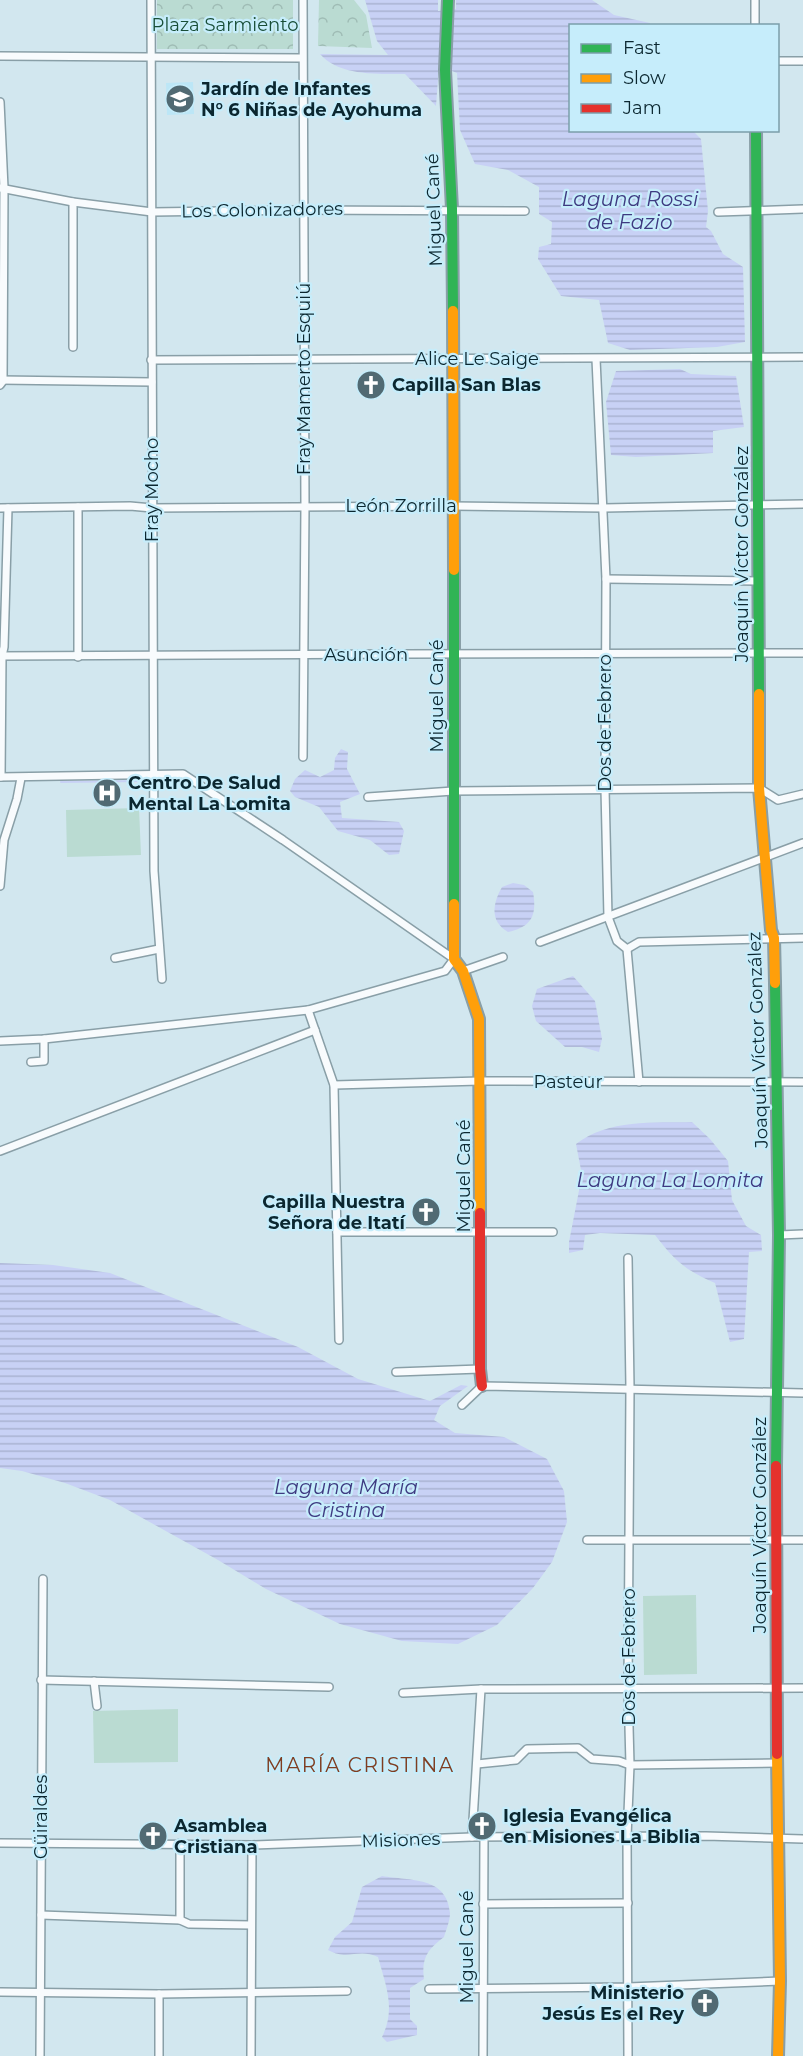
<svg xmlns="http://www.w3.org/2000/svg" width="803" height="2056" font-family="Montserrat,sans-serif">
<style>
.built{fill:#bce6f6}
.park{fill:url(#park-crowns)}
.garden{fill:#badbd2}
.water{fill:url(#water-rules)}
.lines{fill:none;stroke-linecap:round;stroke-linejoin:round}
.stream{stroke:#c8d1f5;stroke-width:2}
.street-casing{stroke:#899fa7;stroke-width:10}
.fast-casing{stroke:#899fa7;stroke-width:14}
.slow-casing{stroke:#899fa7;stroke-width:14}
.jam-casing{stroke:#899fa7;stroke-width:14}
.street{stroke:#f8fbfd;stroke-width:7}
.fast{stroke:#30b455;stroke-width:10}
.slow{stroke:#ff9f0a;stroke-width:10}
.jam{stroke:#e5322d;stroke-width:10}
.labels{text-anchor:middle;dominant-baseline:central;stroke-width:4.5;stroke-linejoin:round;paint-order:stroke}
.park-label{font-size:18px;fill:#184e37;stroke:#c6edfb}
.poi-label{font-size:18px;font-weight:bold;fill:#0b2730;stroke:#c6edfb;text-anchor:start}
.street-label{font-size:18px;fill:#0b2730;stroke:#c6edfb}
.water-label{font-size:20px;font-style:italic;fill:#3e3a81;stroke:#c6edfb}
.neighbourhood-label{font-size:20px;letter-spacing:1.5px;fill:#7f3d21;stroke:#c6edfb}
</style>
<defs>
<pattern id="park-crowns" width="20" height="18" patternUnits="userSpaceOnUse" patternTransform="scale(1.5)"><rect width="20" height="18" fill="#badbd2"/><path d="M2 6a3 3 0 1 1 6 0M12 15a3 3 0 1 1 6 0" fill="none" stroke="#9fbcb5"/></pattern>
<pattern id="water-rules" width="6" height="5" patternUnits="userSpaceOnUse" patternTransform="scale(1.5)"><rect width="6" height="5" fill="#c8d1f5"/><path d="M0 2.5h6" fill="none" stroke="#aab3d2"/></pattern>
</defs>
<rect width="100%" height="100%" fill="#d2e7ef"/>
<!-- built -->
<path class="built" d="M193 82 194 114 167 115 166 83Z"/>
<!-- park -->
<g class="park">
<rect x="157" y="0" width="136" height="49"/>
<path d="M319 0H354L366 15 372 48 318 46Z"/>
</g>
<!-- garden -->
<g class="garden">
<path d="M139 808 141 855 67 857 66 810Z"/>
<path d="M696 1595 697 1674 644 1675 643 1596Z"/>
<path d="M178 1709V1762L94 1763 93 1711Z"/>
</g>
<!-- water -->
<g class="water">
<path d="M365 0H438V11L456 9V0H592L614 15 650 23V26H570V130L693 131 701 139 708 211 706 227 711 231 723 254 743 267 745 342 717 347 630 350 608 343 599 300 561 296 538 259 539 247 551 244 552 222 539 214V187L508 170 475 164 460 130 457 73 439 66 436 106 405 74C378 74 339 76 320 54L388 55 377 41Z"/>
<path d="M680 369 691 374 736 376 744 427 713 431V453L636 457 611 455 606 402 616 371Z"/>
<path d="M341 749 348 752 347 769 360 794 340 802 342 818 399 822 404 831 399 854 389 855 370 840 338 831 319 807 295 797 290 791 295 779 305 770 320 777 334 770 335 758Z"/>
<path d="M513 883 524 885 533 892C537 915 532 927 508 932 489 921 493 903 502 887Z"/>
<path d="M573 976 595 1001 602 1039 599 1052 582 1047H565L536 1021 532 1006 537 989Z"/>
<path d="M692 1122 710 1139 728 1161 732 1200 746 1226 761 1235 762 1251 749 1252 744 1339 730 1342 715 1283C685 1270 675 1261 655 1235L600 1233 585 1235 583 1250 569 1253V1242L582 1175 576 1144C608 1119 654 1123 692 1122Z"/>
<path d="M0 1263 53 1265 110 1273 298 1347 358 1379 430 1401 461 1385 468 1386 440 1406 434 1420 455 1433 504 1437 547 1459 564 1491 567 1522 552 1562 533 1588 497 1625 458 1644 402 1641 340 1624 266 1589 218 1560 110 1500 65 1483 22 1471 0 1468Z"/>
<path d="M382 1876C410 1881 447 1876 450 1913 450 1921 446 1930 444 1937 428 1949 421 1958 424 1979L410 1988V2019L417 2026V2035L387 2042 382 2037C396 2009 386 1986 378 1957 358 1948 348 1961 328 1950L335 1937 352 1922 362 1887Z"/>
</g>
<g class="lines">
<!-- stream -->
<path class="stream" d="M61 782 142 781"/>
<!-- street casing -->
<g class="street-casing">
<g id="street">
<path d="M151 0 154 871 162 979"/>
<path d="M303 0 305 506 303 757"/>
<path d="M755 0V26"/>
<path d="M0 56 302 58"/>
<path d="M778 61H803"/>
<path d="M0 102 4 188 3 381 0 385"/>
<path d="M0 188 73 202 152 212 303 210 525 211"/>
<path d="M718 212 803 209"/>
<path d="M73 347V202"/>
<path d="M596 359 606 579 605 789 608 917 617 941 627 949 639 1082"/>
<path d="M151 360 803 357"/>
<path d="M0 380 152 382"/>
<path d="M78 507V657"/>
<path d="M0 508 130 506 152 508 453 506 604 508 803 504"/>
<path d="M606 579 758 581"/>
<path d="M0 656C268 656 535 652 803 653"/>
<path d="M0 777 183 774 283 840 454 959 445 971 308 1010 44 1039 0 1041"/>
<path d="M1 777 2 656 4 647 8 508"/>
<path d="M368 797 453 791 759 788 778 800 803 794"/>
<path d="M0 886 4 840 17 799 21 778"/>
<path d="M540 942 803 843"/>
<path d="M627 949 639 942 803 938"/>
<path d="M115 958 159 949"/>
<path d="M463 971 503 957"/>
<path d="M308 1010 334 1085 339 1340"/>
<path d="M31 1062 44 1061V1039"/>
<path d="M334 1085 480 1081 803 1082"/>
<path d="M0 1151 315 1030"/>
<path d="M337 1232H553"/>
<path d="M779 1235 803 1234"/>
<path d="M628 1258 630 1388 628 1688 630 1765 627 1837 628 2056"/>
<path d="M396 1372 480 1369"/>
<path d="M462 1405 482 1386 803 1393"/>
<path d="M587 1540H803"/>
<path d="M41 1680 329 1687"/>
<path d="M94 1681 97 1706"/>
<path d="M403 1693 481 1689 803 1688"/>
<path d="M477 1764 516 1760 527 1749 578 1748 592 1759 619 1761 630 1765 778 1763"/>
<path d="M472 1837 481 1689"/>
<path d="M0 1843 252 1845 472 1837 706 1836 803 1839"/>
<path d="M483 1904 628 1903"/>
<path d="M41 1915 180 1920 189 1924 251 1925"/>
<path d="M180 1920V1843"/>
<path d="M429 1989 628 1987 780 1981"/>
<path d="M0 1992 159 1994 347 1991"/>
<path d="M40 2056 43 1579"/>
<path d="M159 2056V1994"/>
<path d="M251 2056 252 1845"/>
<path d="M483 2056 484 1838"/>
</g>
</g>
<!-- fast casing -->
<g class="fast-casing">
<g id="fast">
<path d="M448 0 445 70 452 209 453 311"/>
<path d="M756 130 759 694"/>
<path d="M454 570V904"/>
<path d="M775 983 779 1235 776 1466"/>
</g>
</g>
<!-- slow casing -->
<g class="slow-casing">
<g id="slow">
<path d="M453 311 454 570"/>
<path d="M759 694V788L771 930 774 938 775 983"/>
<path d="M454 904V959L463 971 479 1019 480 1213"/>
<path d="M777 1754 780 1981 778 2056"/>
</g>
</g>
<!-- jam casing -->
<g class="jam-casing">
<g id="jam">
<path d="M480 1213V1369L482 1386"/>
<path d="M776 1466 777 1754"/>
</g>
</g>
<!-- street -->
<use href="#street" class="street"/>
<!-- fast -->
<use href="#fast" class="fast"/>
<!-- slow -->
<use href="#slow" class="slow"/>
<!-- jam -->
<use href="#jam" class="jam"/>
</g>
<!-- icons -->
<defs>
<g id="school-disc" transform="scale(1.5)"><circle r="9.5" fill="#516a73" stroke="#c6edfb"/><path d="M0-5L7-2L0 1L-7-2ZM-4 1L0 2.5L4 1V4Q0 6-4 4Z" fill="#fff"/></g>
<g id="church-disc" transform="scale(1.5)"><circle r="9.5" fill="#516a73" stroke="#c6edfb"/><path d="M-1.2-6h2.4v3.5h3.3v2.4h-3.3V6h-2.4V-.1h-3.3v-2.4h3.3Z" fill="#fff"/></g>
<g id="hospital-disc" transform="scale(1.5)"><circle r="9.5" fill="#516a73" stroke="#c6edfb"/><path d="M-5-5h3v3.5h4V-5h3V5h-3V1.5h-4V5h-3Z" fill="#fff"/></g>
</defs>
<g fill-rule="evenodd">
<use href="#school-disc" x="180" y="99"/>
<use href="#church-disc" x="371" y="385"/>
<use href="#hospital-disc" x="107" y="793"/>
<use href="#church-disc" x="426" y="1212"/>
<use href="#church-disc" x="482" y="1826"/>
<use href="#church-disc" x="153" y="1836"/>
<use href="#church-disc" x="705" y="2003"/>
</g>
<g class="labels">
<!-- park labels -->
<g class="park-label">
<text x="225" y="25">Plaza Sarmiento</text>
</g>
<!-- poi labels -->
<g class="poi-label">
<text x="201" y="89">Jardín de Infantes<tspan x="201" dy="21">N° 6 Niñas de Ayohuma</tspan></text>
<text x="392" y="385">Capilla San Blas</text>
<text x="128" y="783">Centro De Salud<tspan x="128" dy="21">Mental La Lomita</tspan></text>
<text x="405" y="1202" text-anchor="end">Capilla Nuestra<tspan x="405" dy="21">Señora de Itatí</tspan></text>
<text x="503" y="1816">Iglesia Evangélica<tspan x="503" dy="21">en Misiones La Biblia</tspan></text>
<text x="174" y="1826">Asamblea<tspan x="174" dy="21">Cristiana</tspan></text>
<text x="684" y="1993" text-anchor="end">Ministerio<tspan x="684" dy="21">Jesús Es el Rey</tspan></text>
</g>
<!-- street labels -->
<g class="street-label">
<text transform="translate(262 210) rotate(-1)">Los Colonizadores</text>
<text transform="translate(434 210) rotate(-92)">Miguel Cané</text>
<text x="477" y="359">Alice Le Saige</text>
<text transform="translate(304 379) rotate(-90)">Fray Mamerto Esquiú</text>
<text transform="translate(152 490) rotate(-90)">Fray Mocho</text>
<text x="401" y="506">León Zorrilla</text>
<text transform="translate(742 554) rotate(-90)">Joaquín Víctor González</text>
<text x="366" y="655">Asunción</text>
<text transform="translate(437 696) rotate(-90)">Miguel Cané</text>
<text transform="translate(605 723) rotate(-90)">Dos de Febrero</text>
<text transform="translate(758 1040) rotate(-92)">Joaquín Víctor González</text>
<text x="568" y="1082">Pasteur</text>
<text transform="translate(464 1176) rotate(-90)">Miguel Cané</text>
<text transform="translate(760 1525) rotate(-90)">Joaquín Víctor González</text>
<text transform="translate(629 1657) rotate(-90)">Dos de Febrero</text>
<text transform="translate(41 1817) rotate(-90)">Güiraldes</text>
<text transform="translate(401 1840) rotate(-2)">Misiones</text>
<text transform="translate(467 1947) rotate(-90)">Miguel Cané</text>
</g>
<!-- water labels -->
<g class="water-label">
<text x="630" y="199">Laguna Rossi<tspan x="630" dy="23">de Fazio</tspan></text>
<text x="670" y="1180">Laguna La Lomita</text>
<text x="346" y="1487">Laguna María<tspan x="346" dy="23">Cristina</tspan></text>
</g>
<!-- neighbourhood labels -->
<g class="neighbourhood-label">
<text x="360" y="1765">MARÍA CRISTINA</text>
</g>
</g>
<!-- legend -->
<rect x="569" y="24" width="210" height="108" fill="#c6edfb" stroke="#7b9eaa" stroke-width="1.5"/>
<rect x="581" y="44" width="30" height="9" fill="#30b455" stroke="#7b9eaa" stroke-width="1.5"/>
<text x="623" y="54" font-size="18" fill="#0b2730">Fast</text>
<rect x="581" y="74" width="30" height="9" fill="#ff9f0a" stroke="#7b9eaa" stroke-width="1.5"/>
<text x="623" y="84" font-size="18" fill="#0b2730">Slow</text>
<rect x="581" y="104" width="30" height="9" fill="#e5322d" stroke="#7b9eaa" stroke-width="1.5"/>
<text x="623" y="114" font-size="18" fill="#0b2730">Jam</text>
</svg>
